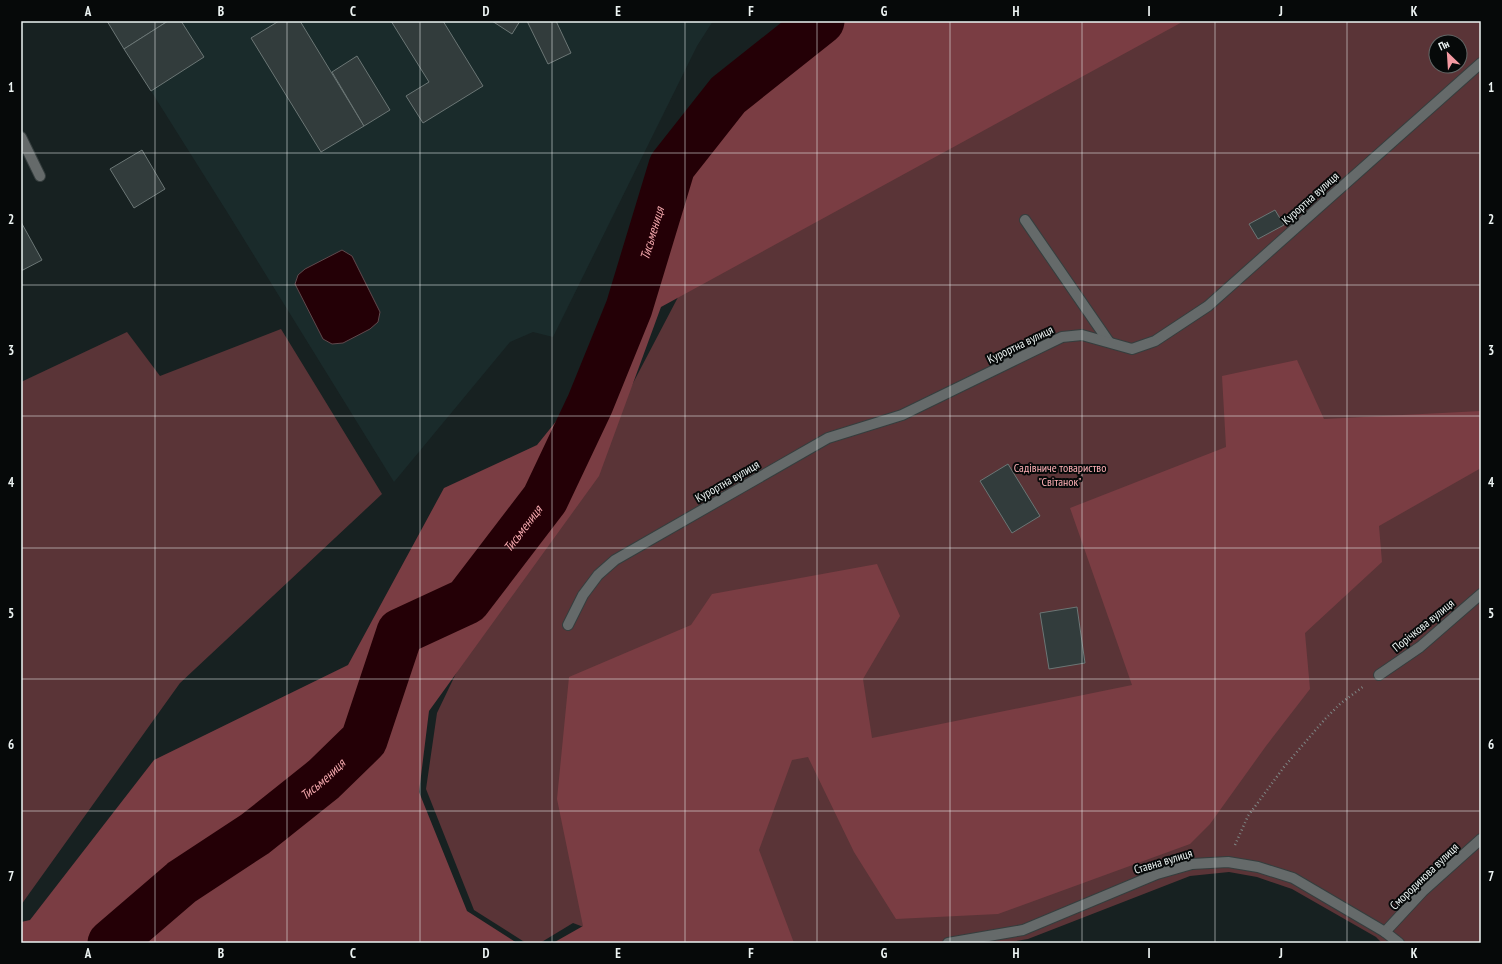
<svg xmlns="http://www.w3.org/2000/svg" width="1502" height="964" font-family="'PT Sans Narrow',sans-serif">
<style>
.built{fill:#1a2b2b}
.green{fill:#5a3437;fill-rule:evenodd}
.forest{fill:#7a3d43}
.water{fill:#240006;stroke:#60494d}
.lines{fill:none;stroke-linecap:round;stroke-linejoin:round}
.river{stroke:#240006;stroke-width:47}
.building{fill:#323c3c;stroke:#6b7675}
.minor-casing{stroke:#353e3e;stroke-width:12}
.path{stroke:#7e8786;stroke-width:2.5;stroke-dasharray:1 3;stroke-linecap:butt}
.minor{stroke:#656a6a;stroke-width:10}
.grid{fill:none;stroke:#ecf3f2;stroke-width:1;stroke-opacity:0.55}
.labels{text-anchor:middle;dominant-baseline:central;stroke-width:4;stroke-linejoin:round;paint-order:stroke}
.street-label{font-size:12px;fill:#ecf3f2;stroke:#060909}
.park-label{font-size:12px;fill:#feb0b6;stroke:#060909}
.water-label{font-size:13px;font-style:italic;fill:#f5a8ae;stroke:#060909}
.neatline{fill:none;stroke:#ecf3f2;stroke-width:1.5}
.grid-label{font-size:13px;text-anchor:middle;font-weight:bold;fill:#ecf3f2}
</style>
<rect width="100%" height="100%" fill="#172121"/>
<!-- built -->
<path class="built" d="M107 21H713L697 46 553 337 533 332 510 342 394 482 229 215Z"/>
<!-- green -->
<g class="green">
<path d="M1140 21 1209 22 1216 21H1481V943H1382L1376 937 1292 889 1257 877 1229 872 1190 876 1028 939 1004 943H626L573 923 540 943H526L474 910 426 789 437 713 460 665 566 511 720 217ZM1436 42H1460V66H1436Z"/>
<path d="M281 329 382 494 180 683 21 905V382L127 332 160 376Z"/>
</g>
<!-- forest -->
<g class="forest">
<path d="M841 21H1184L661 307 599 476 429 711 419 792 467 911 517 943H293L292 942 288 943H21V922L30 920 154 760 348 665 444 488 537 445 641 316 685 173 736 101 822 32Z"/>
<path d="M1297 360 1324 419 1481 411V468L1379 526 1382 562 1305 633 1310 689 1266 746 1210 824 1190 844 998 914 896 919 854 852 808 757 792 760 759 850 794 943H553L583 926 557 799 569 677 691 625 712 594 877 564 900 616 863 679 872 738 1132 685 1070 508 1226 447 1222 376Z"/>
</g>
<!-- water -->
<path class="water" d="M342 250 352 256 380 312 378 322 370 329 343 343 332 344 323 339 295 284 298 275 305 269Z"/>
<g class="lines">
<!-- river -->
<path class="river" id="s1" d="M111 943 182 882 255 834 324 779 364 740 400 632 467 601 545 499 590 404 629 308 672 166 728 95 821 21"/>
</g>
<!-- building -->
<g class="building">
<path d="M107 21H168L124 49Z"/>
<path d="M168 21H181L204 57 151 91 124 49Z"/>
<path d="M279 21H300L364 126 321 152 251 38Z"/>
<path d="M391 21H443L483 86 423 123 406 96 429 82Z"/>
<path d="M492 21H520L512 34Z"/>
<path d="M527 21H556L571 53 548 64Z"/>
<path d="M357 56 390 110 364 126 332 72Z"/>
<path d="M142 150 165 189 134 208 110 169Z"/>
<path d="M1275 210 1284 225 1258 239 1249 224Z"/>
<path d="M21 222 42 260 21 271Z"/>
<path d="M1008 464 1040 516 1012 533 980 481Z"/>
<path d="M1077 607 1085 663 1049 669 1040 613Z"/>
</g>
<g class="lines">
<!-- minor casing -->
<g class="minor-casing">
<g id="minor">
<path d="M21 137 40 176"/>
<path d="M1025 220 1109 342"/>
<path d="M568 625 583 595 598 575 615 560 828 438 902 415 1062 337 1082 335 1132 349 1155 341 1208 306 1481 63"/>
<path d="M1379 675 1420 647 1481 594"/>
<path d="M1385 932 1423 891 1481 839"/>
<path d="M948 943 1023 930 1157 874 1192 864 1228 862 1258 867 1293 878 1385 932 1399 943"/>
</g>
</g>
<!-- path -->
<path class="path" d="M1235 845 1248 816 1284 767 1325 719 1341 703 1364 686"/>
<!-- minor -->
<use href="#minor" class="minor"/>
</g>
<!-- grid -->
<path class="grid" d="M155 21V943M287 21V943M420 21V943M552 21V943M685 21V943M817 21V943M950 21V943M1082 21V943M1215 21V943M1347 21V943M21 153H1481M21 285H1481M21 416H1481M21 548H1481M21 679H1481M21 811H1481"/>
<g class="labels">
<!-- street labels -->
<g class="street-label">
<text transform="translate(1310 198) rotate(-42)">Курортна вулиця</text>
<text transform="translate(1020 344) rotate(-26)">Курортна вулиця</text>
<text transform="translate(727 481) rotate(-30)">Курортна вулиця</text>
<text transform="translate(1423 625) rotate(-39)">Порічкова вулиця</text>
<text transform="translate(1163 861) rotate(-17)">Ставна вулиця</text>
<text transform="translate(1424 876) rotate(-44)">Смородинова вулиця</text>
</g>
<!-- park labels -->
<g class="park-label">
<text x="1060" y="467">Садівниче товариство<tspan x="1060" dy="14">"Світанок"</tspan></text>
</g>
<!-- water labels -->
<g class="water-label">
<text stroke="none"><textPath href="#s1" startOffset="928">Тисьмениця</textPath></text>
<text stroke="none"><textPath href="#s1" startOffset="604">Тисьмениця</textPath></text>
<text stroke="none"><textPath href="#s1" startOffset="268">Тисьмениця</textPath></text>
</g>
</g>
<!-- border -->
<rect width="1502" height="964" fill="none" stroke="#060909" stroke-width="44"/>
<!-- north arrow -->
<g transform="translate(1448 54) rotate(335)"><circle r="19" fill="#060909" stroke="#626766"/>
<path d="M0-3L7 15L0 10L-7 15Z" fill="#f49aa2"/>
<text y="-6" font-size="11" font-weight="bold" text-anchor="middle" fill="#ecf3f2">Пн</text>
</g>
<rect x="22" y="22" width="1458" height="920" class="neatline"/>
<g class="grid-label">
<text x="88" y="16">A</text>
<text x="221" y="16">B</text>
<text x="353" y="16">C</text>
<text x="486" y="16">D</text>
<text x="618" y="16">E</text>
<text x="751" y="16">F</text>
<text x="884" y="16">G</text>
<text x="1016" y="16">H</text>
<text x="1149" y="16">I</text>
<text x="1281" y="16">J</text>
<text x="1414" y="16">K</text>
<text x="11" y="92">1</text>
<text x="1491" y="92">1</text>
<text x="11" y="224">2</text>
<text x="1491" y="224">2</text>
<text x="11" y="355">3</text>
<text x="1491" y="355">3</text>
<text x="11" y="487">4</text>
<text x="1491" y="487">4</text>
<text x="11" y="618">5</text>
<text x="1491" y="618">5</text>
<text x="11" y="749">6</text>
<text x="1491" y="749">6</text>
<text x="11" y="881">7</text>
<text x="1491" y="881">7</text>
<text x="88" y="958">A</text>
<text x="221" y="958">B</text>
<text x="353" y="958">C</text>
<text x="486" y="958">D</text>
<text x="618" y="958">E</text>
<text x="751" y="958">F</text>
<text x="884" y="958">G</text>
<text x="1016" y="958">H</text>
<text x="1149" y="958">I</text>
<text x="1281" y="958">J</text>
<text x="1414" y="958">K</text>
</g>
</svg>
